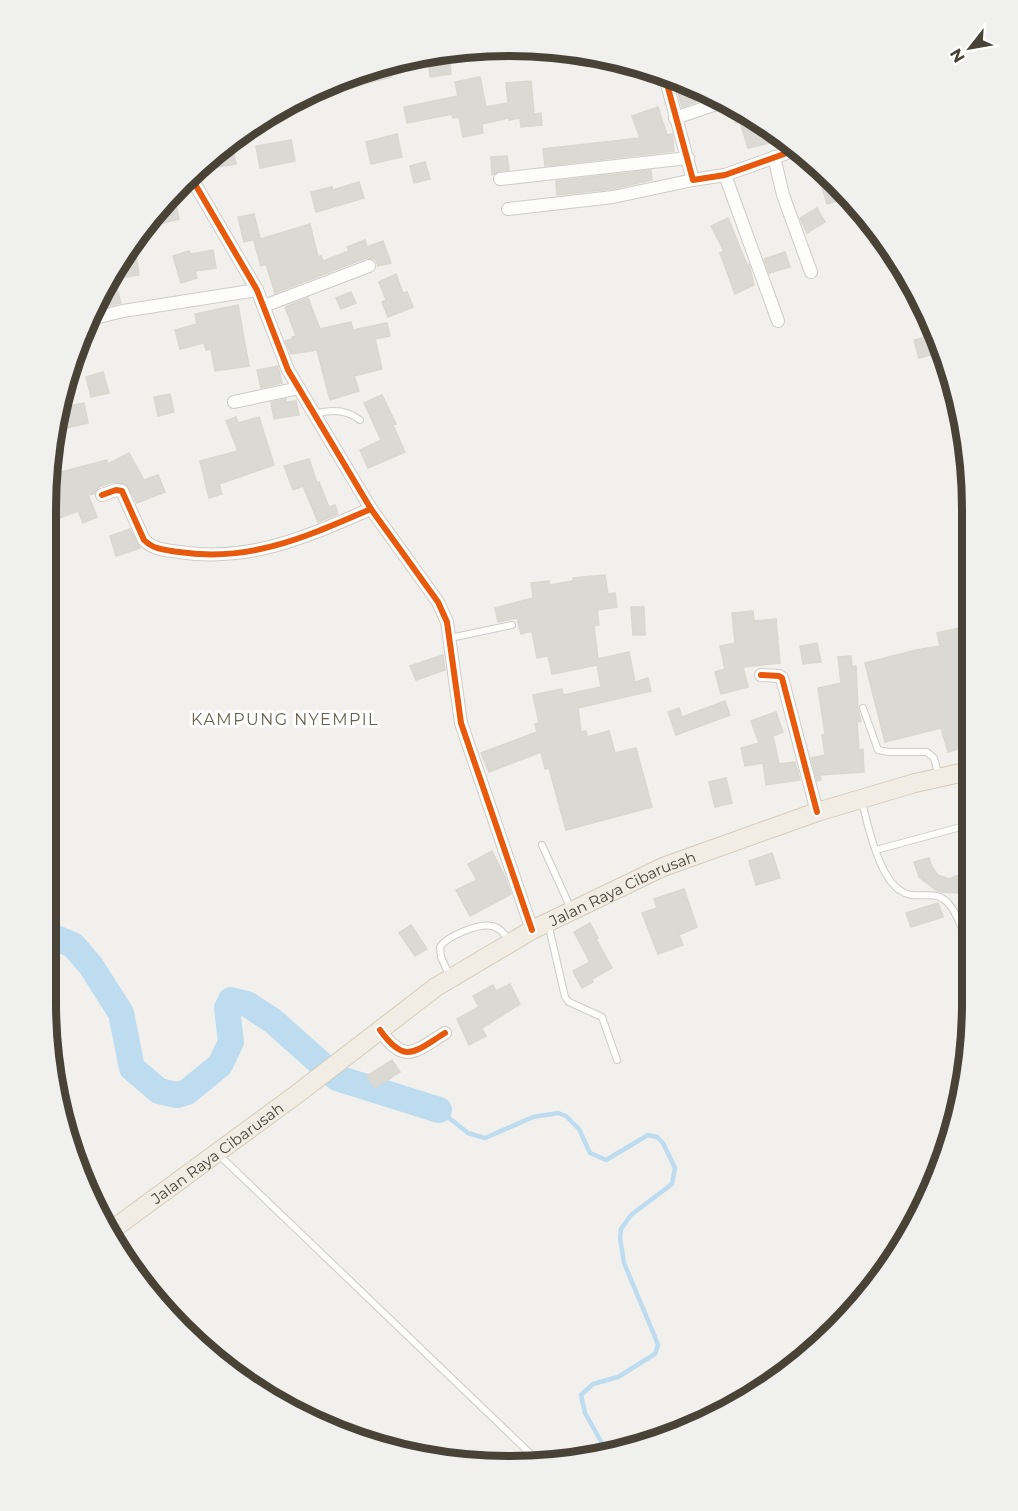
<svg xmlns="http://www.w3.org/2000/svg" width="1018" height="1511" font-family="Montserrat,sans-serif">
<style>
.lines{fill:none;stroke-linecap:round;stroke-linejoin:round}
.stream{stroke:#bddcf0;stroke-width:4.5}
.river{stroke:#bddcf0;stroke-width:26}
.building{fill:#dbd9d4;stroke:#dad7d1;stroke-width:1.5}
.lane-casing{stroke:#ceccc8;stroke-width:8}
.street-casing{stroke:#ceccc8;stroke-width:14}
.primary-casing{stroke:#d4ccb9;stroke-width:20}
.lane{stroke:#fdfdfc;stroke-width:6}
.street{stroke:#fdfdfc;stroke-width:12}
.primary{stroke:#f2ede4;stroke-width:18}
.cycleway-casing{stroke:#fff;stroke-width:10}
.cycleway{stroke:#e8590c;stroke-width:6}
.labels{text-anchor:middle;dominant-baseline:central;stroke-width:6;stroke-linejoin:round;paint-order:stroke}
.street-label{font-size:15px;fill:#494237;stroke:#fff}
.neighbourhood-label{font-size:16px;letter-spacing:1.5px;fill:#6b5f4e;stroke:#fff}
.rim{fill:none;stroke:#494237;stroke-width:8}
</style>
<rect width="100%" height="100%" fill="#f2f0ec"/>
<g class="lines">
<!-- stream -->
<path class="stream" d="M439 1110 468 1133 485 1138 533 1117 558 1113 566 1116 579 1129 590 1153 606 1160 648 1135 657 1137 663 1143 675 1168 672 1184 631 1215 621 1229 620 1238 624 1263 655 1337 658 1345 655 1354 618 1377 593 1384 581 1395 585 1413 608 1454"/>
<!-- river -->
<path class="river" d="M46 941 56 938 73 945 91 966 121 1013 132 1068 159 1091 177 1095 187 1092 220 1065 231 1042 227 1008 231 1000 247 1004 273 1021 337 1078 439 1110"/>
</g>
<!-- building -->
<g class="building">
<path d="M450 63 451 74 430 77 429 65Z"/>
<path d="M389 66 392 77 360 85 357 74Z"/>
<path d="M673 76 686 80 688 87 695 85 714 95 682 107Z"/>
<path d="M480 77 486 107 508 103 506 83 531 81 534 114 541 113 542 125 521 127 520 118 509 120V118L482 124 483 133 463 137 459 117 453 118 452 114 407 123 404 107 458 96 455 82Z"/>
<path d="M732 105 766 123 786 139 748 148 740 122 736 123Z"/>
<path d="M658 107 667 135 672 134 674 151 545 166 543 149 640 138 632 116Z"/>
<path d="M397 134 402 157 371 164 366 142Z"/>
<path d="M231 140 236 164 207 169 206 161Z"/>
<path d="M291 140 295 161 260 168 256 146Z"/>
<path d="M507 156 509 170 499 171 492 175 491 157Z"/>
<path d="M425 162 430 179 414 183 410 166Z"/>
<path d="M651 170 652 180 612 189 557 195 556 181Z"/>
<path d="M830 175 837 181 850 197 827 204 819 178Z"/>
<path d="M359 182 364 198 316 212 311 192 332 187 333 190Z"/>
<path d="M173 192 179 219 148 227Z"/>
<path d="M817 208 825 222 807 233 800 218Z"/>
<path d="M254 214 260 238 244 242 238 217Z"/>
<path d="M728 218 747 265 749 264 754 285 735 294 720 253 724 251 711 226Z"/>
<path d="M310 224 318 257 321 256 323 261 349 251 347 247 365 240 367 247 383 241 391 263 378 266 375 259 366 258 275 293 266 264 261 266 254 241Z"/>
<path d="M213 250 216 268 195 271 197 278 181 283 173 256 189 251 190 254Z"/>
<path d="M785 252 790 267 769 273 764 259Z"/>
<path d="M136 255 139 275 114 279 121 303 107 306 103 290 126 257Z"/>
<path d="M396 274 403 293 407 292 413 307 388 317 382 302 386 300 379 282Z"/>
<path d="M351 292 356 303 341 309 336 298Z"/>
<path d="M308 298 320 329 351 322 353 330 387 323 390 336 375 339 382 369 354 376 359 391 330 400 317 350 291 354 285 341 292 339V337L296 336 285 307Z"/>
<path d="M238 305 249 366 215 371 211 349 206 350 204 343 180 349 175 330 197 324 195 314Z"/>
<path d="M938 334 944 351 919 358 914 340Z"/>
<path d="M278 366 282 383 261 388 257 370Z"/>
<path d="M103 372 109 393 91 397 86 377Z"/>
<path d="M170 394 174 412 158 416 154 397Z"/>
<path d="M382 395 396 424 393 425 405 452 368 468 360 450 381 440 364 403Z"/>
<path d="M286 399V402L296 401 299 415 274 419 271 402Z"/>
<path d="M84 403 88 423 54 431V419L57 408Z"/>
<path d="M236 417 238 423 259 417 274 465 219 484 222 494 209 498 200 461 238 451 226 421Z"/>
<path d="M129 453 144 480 158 475 165 492 137 503 127 485 113 482 99 487 94 494 88 495 97 517 83 523 78 511 52 521 53 474 107 460 108 464Z"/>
<path d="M309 459 317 483 319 482 329 507 335 505 338 514 318 522 303 486 293 490 284 466Z"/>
<path d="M130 529 140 548 116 556 110 536Z"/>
<path d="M605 575 608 594 615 593 617 607 597 610 599 625 594 626 598 659 629 652 635 682 648 678 651 691 578 708 581 732 586 731 587 737 609 731 615 753 636 748 652 807 566 830 549 768 545 769 541 752 489 772 481 753 537 732 535 724 539 723 533 695 562 689 563 695 601 687 597 665 552 674 548 656 537 658 532 631 521 634 517 618 498 622 495 608 533 598 531 583 549 581V585L573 581V578Z"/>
<path d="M631 607H644L645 635H633Z"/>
<path d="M753 611 754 621 776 619 780 663 743 667 748 687 721 694 715 672 725 669 720 646 735 643 732 613Z"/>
<path d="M963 627 964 636H971L970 683 963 684 970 703 969 746 948 752 941 728 885 742 865 663 916 650 940 646 937 633Z"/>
<path d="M817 643 821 662 803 664 800 646Z"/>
<path d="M443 655 445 670 416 680 410 666Z"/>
<path d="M851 656 852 667 856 666 858 709 861 721 857 722 859 750 863 749 864 772 820 775 821 780 817 781 811 758 825 755 822 735 825 734 818 688 841 683 838 657Z"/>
<path d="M725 701 730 715 676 735 668 712 679 708 682 717Z"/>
<path d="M776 712 783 732 773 736 779 764 795 762 800 780 766 785 763 763 745 766 741 748 759 743 751 721Z"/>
<path d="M726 778 732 803 715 807 709 782Z"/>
<path d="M492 851 504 875 511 894 470 916 456 890 477 880 468 864Z"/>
<path d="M772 853 780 878 756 885 749 861Z"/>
<path d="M929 858 932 867 938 875 949 879 968 871 967 890 960 893 942 892 936 890 919 877 914 862Z"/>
<path d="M684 889 697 927 679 935 683 945 658 954 642 913 657 908 654 899Z"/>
<path d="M938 903 943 917 911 927 906 913Z"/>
<path d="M590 923 598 938 596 939 612 968 592 979 593 982 582 988 573 971 590 962 574 932Z"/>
<path d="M411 925 427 949 415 956 399 933Z"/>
<path d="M510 984 520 1004 482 1028 486 1036 469 1045 457 1019 479 1007 473 996 493 985 496 991Z"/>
<path d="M392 1060 400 1072 375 1088 367 1076Z"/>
</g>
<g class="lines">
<!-- lane casing -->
<g class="lane-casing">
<g id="lane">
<path d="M315 414C331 409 346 409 360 420"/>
<path d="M450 638 512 625"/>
<path d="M863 708 878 750 889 752H927L934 758 939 777"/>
<path d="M862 802C868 826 879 878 901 891 913 899 925 893 937 896 952 900 958 920 964 933"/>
<path d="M542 845 571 909"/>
<path d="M876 850 968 825"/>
<path d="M548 923 565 997 569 1002 602 1017 617 1060"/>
<path d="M450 977 441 957 440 947C447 936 479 923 492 926 501 928 505 935 510 942"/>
<path d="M218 1154 538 1461"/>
</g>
</g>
<!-- street casing -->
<g class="street-casing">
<g id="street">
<path d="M664 73 693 180 725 175 798 149"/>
<path d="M675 118 725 101"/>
<path d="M774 157 783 195 811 272"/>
<path d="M189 174 257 290 288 370 371 509 438 602 447 622 461 723 532 930"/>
<path d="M725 175 778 321"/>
<path d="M500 179 688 158"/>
<path d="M508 209 613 197 693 180"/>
<path d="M264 306 369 266"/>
<path d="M87 320 123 311 257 290"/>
<path d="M234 402 299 388"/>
<path d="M102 495 116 490 122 491 144 540C154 550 166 550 179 552 250 563 308 536 371 509"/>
<path d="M761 675 779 676 782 678 817 812"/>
<path d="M380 1030C405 1065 414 1052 445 1033"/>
</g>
</g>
<!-- primary casing -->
<g class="primary-casing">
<g id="primary">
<path id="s1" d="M109 1232 297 1094 436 987 532 930 663 867 817 812 915 783 969 771"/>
</g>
</g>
<!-- lane -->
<use href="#lane" class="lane"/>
<!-- street -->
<use href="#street" class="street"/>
<!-- primary -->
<use href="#primary" class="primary"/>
<!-- cycleway casing -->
<g class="cycleway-casing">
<g id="cycleway">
<path d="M664 73 693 180 725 175 798 149"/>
<path d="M189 174 257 290 288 370 371 509 438 602 447 622 461 723 532 930"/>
<path d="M102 495 116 490 122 491 144 540C154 550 166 550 179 552 250 563 308 536 371 509"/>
<path d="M761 675 779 676 782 678 817 812"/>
<path d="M380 1030C405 1065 414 1052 445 1033"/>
</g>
</g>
<!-- cycleway -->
<use href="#cycleway" class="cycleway"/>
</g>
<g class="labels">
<!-- street labels -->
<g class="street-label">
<text stroke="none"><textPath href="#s1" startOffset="620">Jalan Raya Cibarusah</textPath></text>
<text stroke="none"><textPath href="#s1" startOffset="134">Jalan Raya Cibarusah</textPath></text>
</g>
<!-- neighbourhood labels -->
<g class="neighbourhood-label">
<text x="285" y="719">KAMPUNG NYEMPIL</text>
</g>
</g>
<!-- crop -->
<path d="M0 0H1018V1511H0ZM509 56H509A453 453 0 0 1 962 509V1003A453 453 0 0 1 509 1456H509A453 453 0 0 1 56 1003V509A453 453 0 0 1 509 56Z" fill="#f0f0ef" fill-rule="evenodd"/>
<path class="rim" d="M509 56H509A453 453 0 0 1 962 509V1003A453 453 0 0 1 509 1456H509A453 453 0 0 1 56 1003V509A453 453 0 0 1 509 56Z"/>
<!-- north arrow -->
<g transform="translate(970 48) rotate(239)" stroke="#ffffff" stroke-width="4.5" paint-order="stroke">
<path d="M0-4.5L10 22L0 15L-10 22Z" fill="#494237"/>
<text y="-9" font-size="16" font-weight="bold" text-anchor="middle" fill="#494237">N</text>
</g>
</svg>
